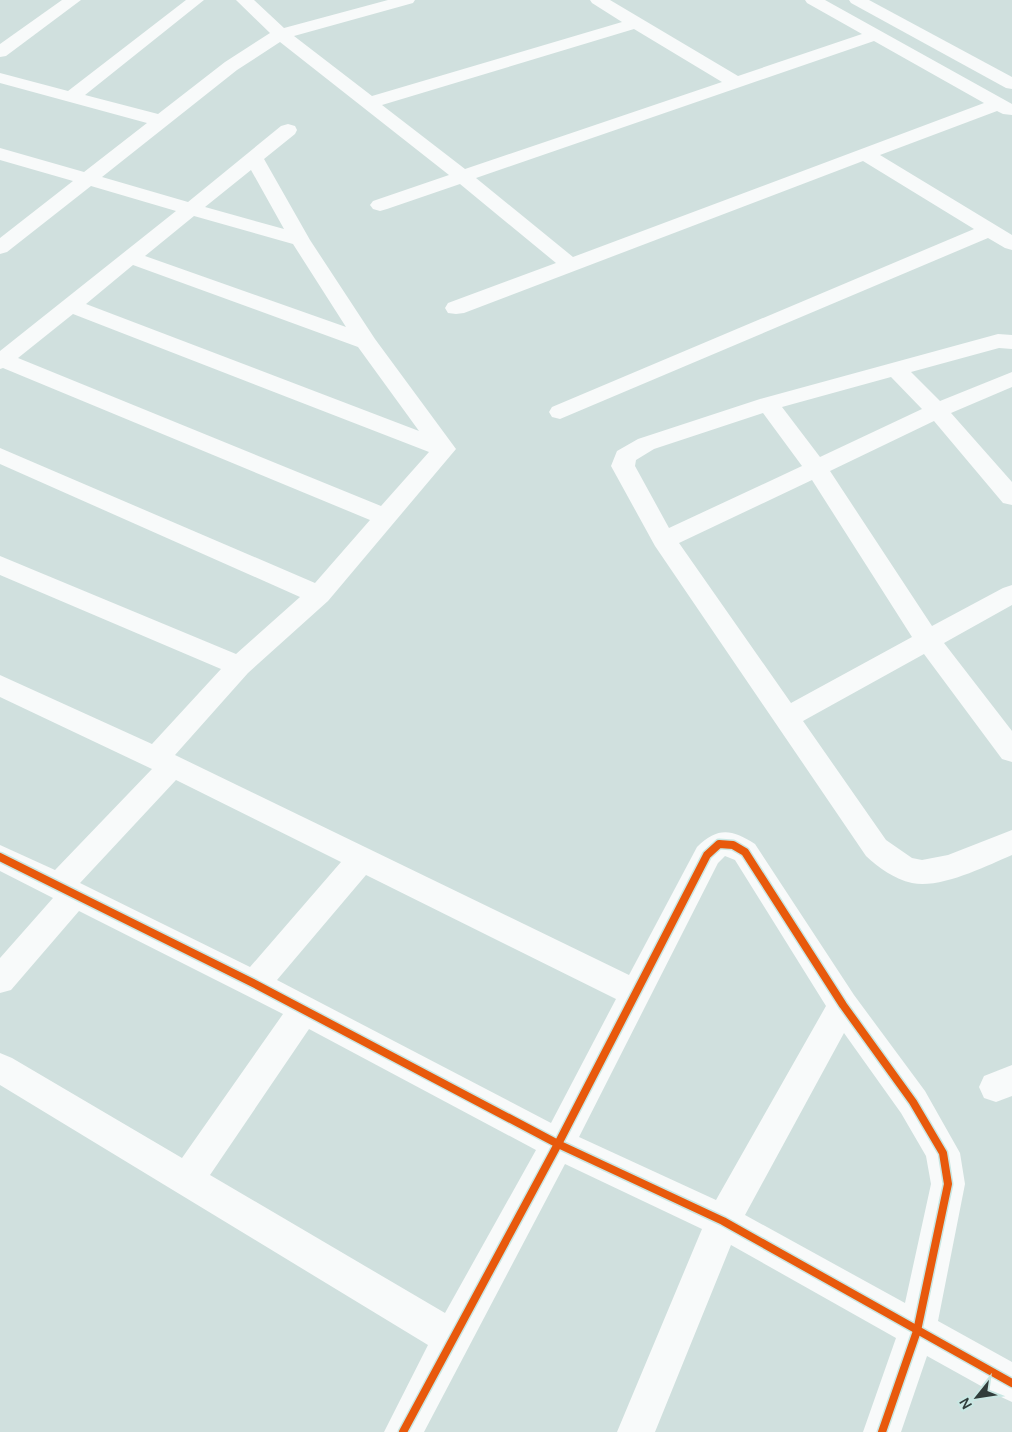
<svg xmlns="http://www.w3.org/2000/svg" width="1012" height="1432" font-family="Manrope,sans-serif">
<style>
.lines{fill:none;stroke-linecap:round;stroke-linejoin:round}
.minor{fill:#f8fafa;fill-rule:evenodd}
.cycleway-casing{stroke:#c9e7e3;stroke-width:11}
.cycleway{stroke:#e8590c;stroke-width:8}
</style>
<rect width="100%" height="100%" fill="#d0e0de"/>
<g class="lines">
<!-- minor -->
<g class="minor">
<path d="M62 0H81L6 56 0 57V44Z"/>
<path d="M186 0H204L85 95 158 114 225 62 270 33 236 0H254L284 28 388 0H415L413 3 294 36 372 96 622 22 592 3 590 0H610L738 76 862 34 807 3 805 0H825L1012 104V115L1003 114 997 111 880 155 1012 235V250L1005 248 988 238 560 419 552 417 549 412 552 407 974 229 863 161 464 313 456 314 448 313 445 308 448 303 556 263 460 184 387 209 380 211 373 209 370 205 373 201 449 175 280 42 237 70 102 177 188 202 281 126 288 124 295 126 297 130 295 134 264 159 310 240 375 339 456 449 328 601 248 673 175 755 629 975 697 847C718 827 731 829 755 844L854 995 925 1091 960 1153 965 1184 938 1321 1012 1362V1402L999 1396 927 1356 901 1432H863L896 1338 731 1245 655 1432H617L702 1229 565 1164 424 1432H384L428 1345 0 1085V1053L12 1058 182 1158 283 1014 79 911 11 990 0 993V958L53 898 0 871V845L55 870 152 769 0 697V675L152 744 221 669 0 575V556L236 654 300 597 0 464V448L315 583 370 520 3 368 0 369V351L176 211 91 186 7 252 0 254V238L73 181 0 160V148L84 172 147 123 0 83V73L68 91ZM634 29 722 82 465 169 382 105ZM874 41 984 103 573 257 476 178ZM251 170 284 229 205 207ZM194 216 293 244 346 327 145 256ZM133 265 358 347 419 431 86 304ZM73 314 429 452 381 506 18 358ZM176 780 341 862 250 967 80 883ZM725 856 735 860 826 1006 716 1200 579 1137 718 863ZM366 875 616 999 551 1123 277 980ZM309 1029 536 1150 445 1313 210 1175ZM844 1033 901 1113 926 1156 931 1184 905 1303 745 1215Z"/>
<path d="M849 0H869L1012 77V89L1006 88 851 3Z"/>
<path d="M998 334 1012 335V349L999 348 911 372 940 401 1012 372V387L951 413 1012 482V505L1003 503 934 421 830 471 932 626 1003 588 1012 585V605L944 643 1012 731V762L1002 759 924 654 803 721 886 840 912 858 922 860 948 855 1012 830V855C986 866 941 889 912 883 894 879 879 868 866 856L655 546 611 466 617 451 638 439 760 399ZM891 377 922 409 820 457 782 407ZM763 413 802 466 669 528 635 466 636 460 654 449ZM812 480 912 637 791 703 679 543Z"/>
<path d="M1012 1065V1096L996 1102 984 1098 979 1087 984 1076Z"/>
</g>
<!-- cycleway casing -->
<g class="cycleway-casing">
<g id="cycleway">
<path d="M0 857 255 984 558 1144 723 1221 1012 1383"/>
<path d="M403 1432 558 1144 707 855 719 844 733 845 745 852 843 1005 913 1102 943 1153 948 1184 917 1331 882 1432"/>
</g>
</g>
<!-- cycleway -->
<use href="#cycleway" class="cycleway"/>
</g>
<!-- north arrow -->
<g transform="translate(977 1397) rotate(240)" stroke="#c9e7e3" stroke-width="4" paint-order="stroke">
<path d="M0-4L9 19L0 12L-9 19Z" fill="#303d3b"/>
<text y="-8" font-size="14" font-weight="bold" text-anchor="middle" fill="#303d3b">N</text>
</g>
</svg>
